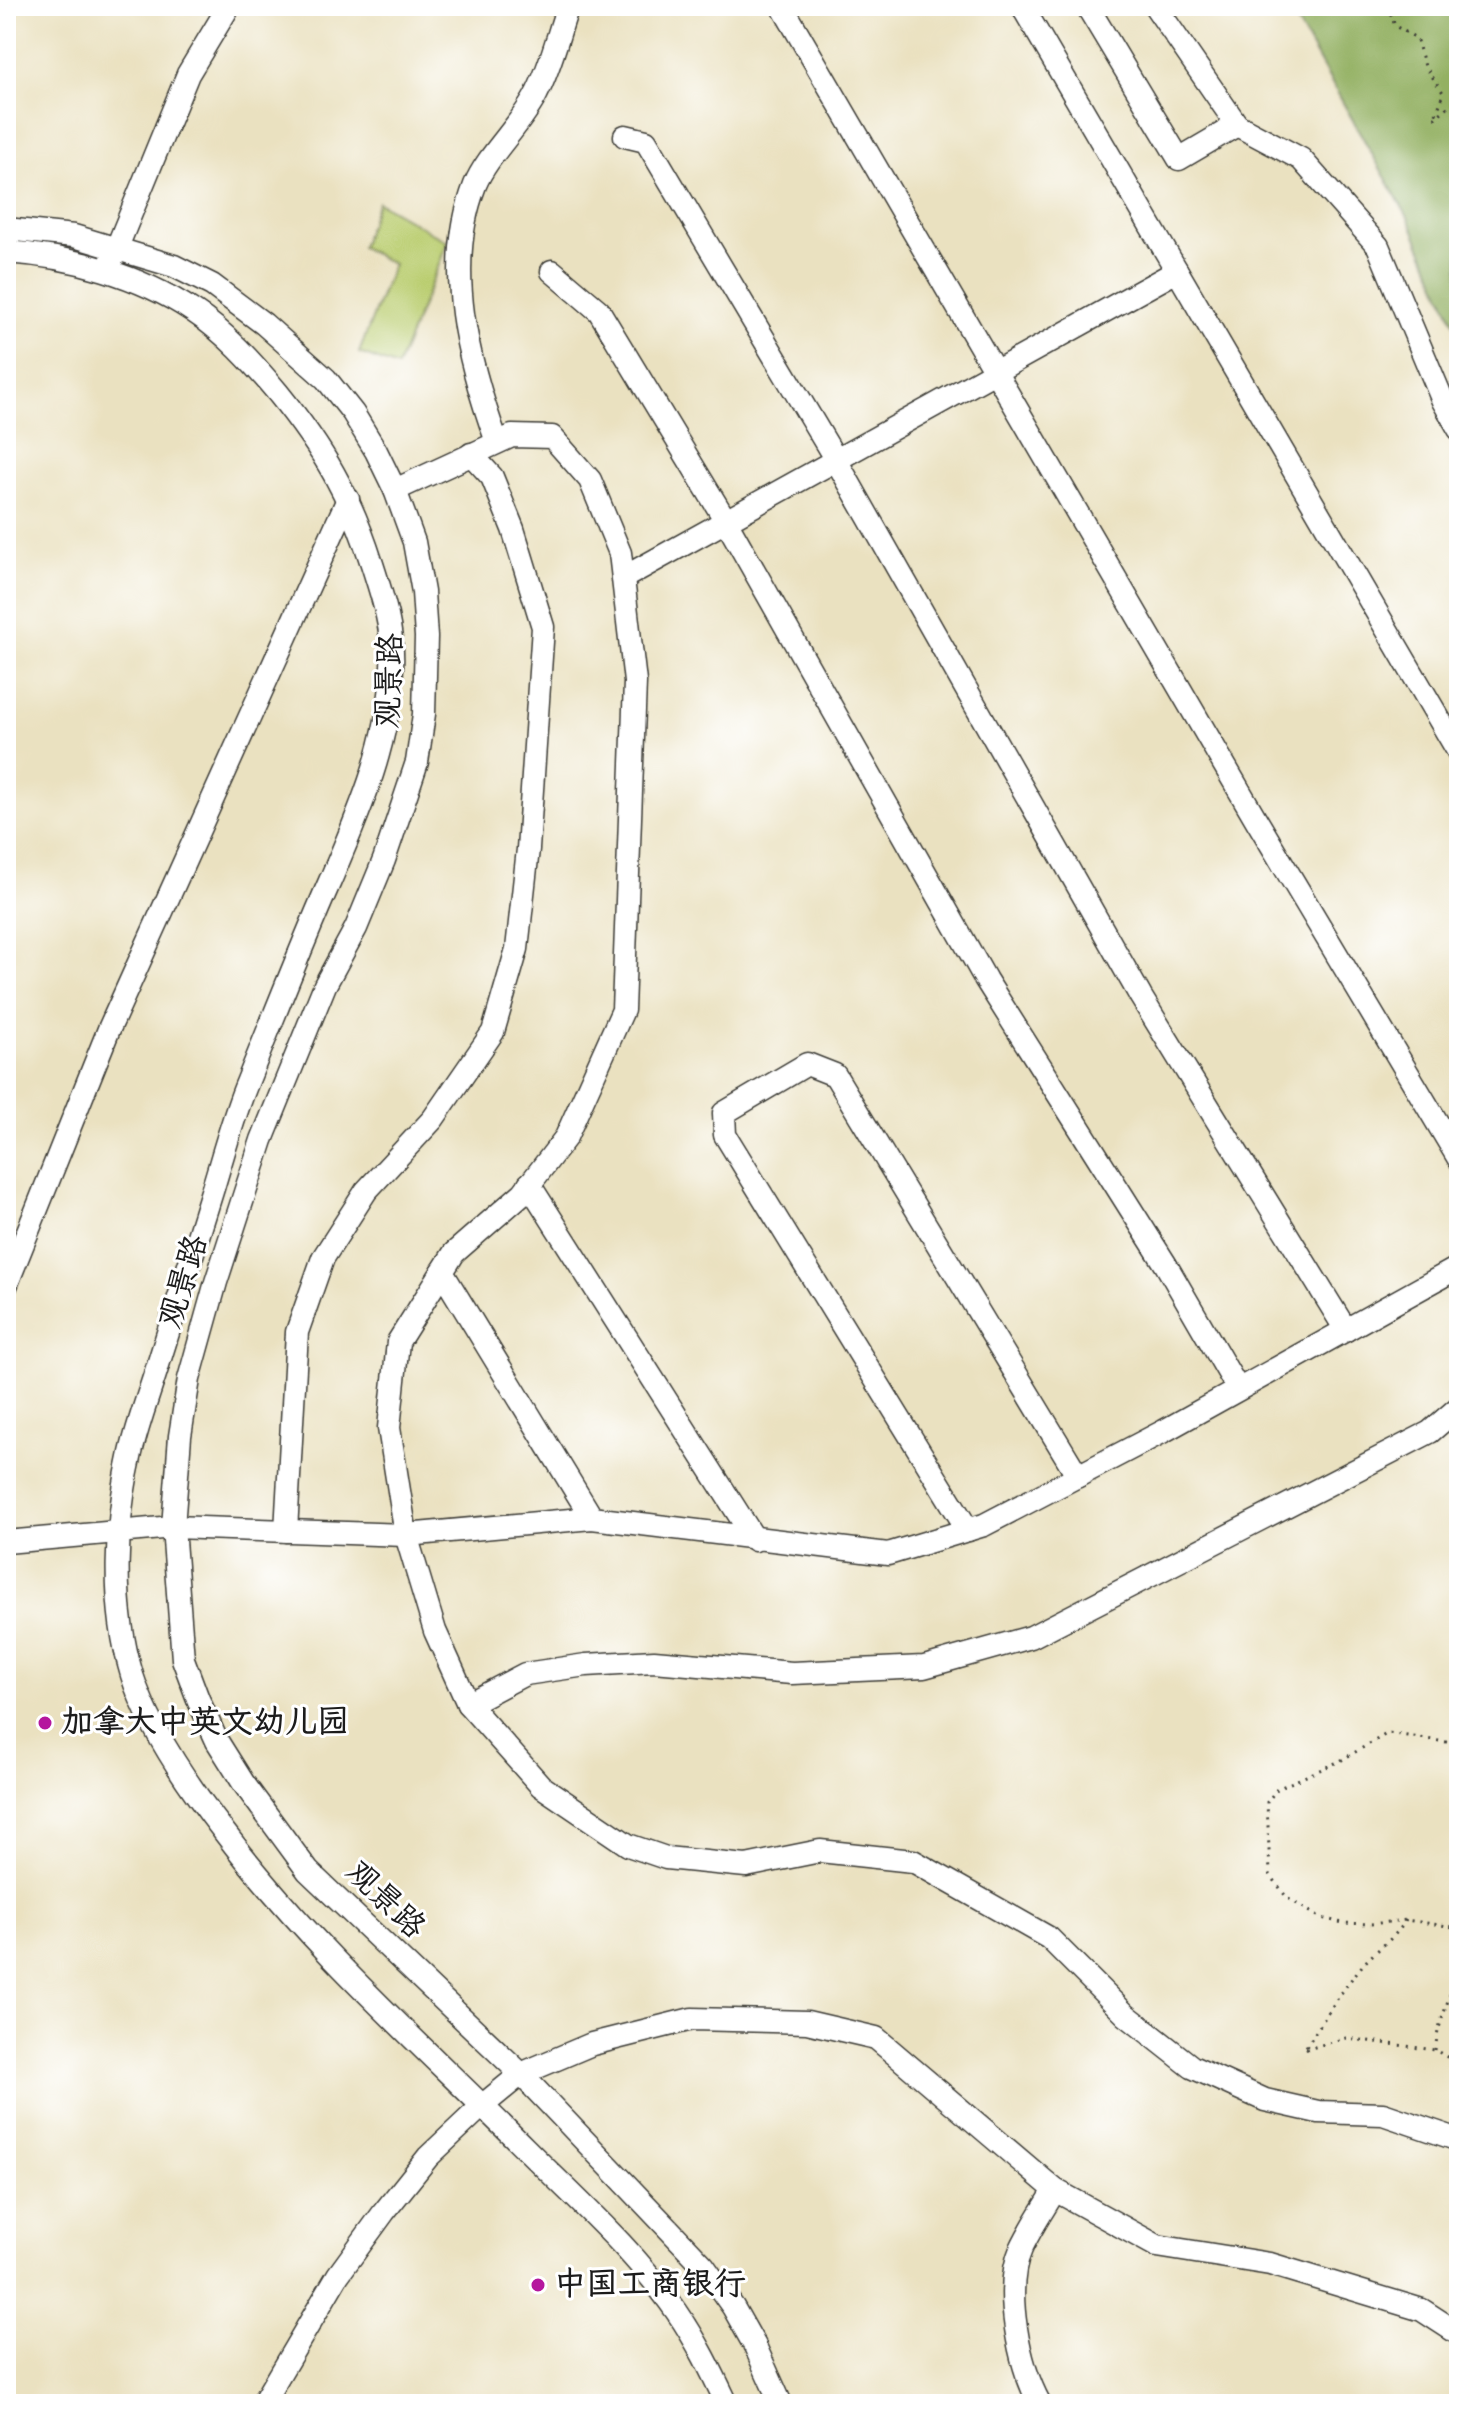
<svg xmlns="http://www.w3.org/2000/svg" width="1465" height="2410" font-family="Mynerve,'LXGW WenKai TC',sans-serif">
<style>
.green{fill:#bacd70;stroke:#6b7446;stroke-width:2}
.forest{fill:#93b062;stroke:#58663f;stroke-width:2}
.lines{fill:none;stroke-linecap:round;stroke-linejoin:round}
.street-casing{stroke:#3b3a35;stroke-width:25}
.path{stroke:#3b3a35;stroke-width:3;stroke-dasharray:2 6;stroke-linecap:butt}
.street{stroke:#fff;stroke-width:22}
.poi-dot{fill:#b5179e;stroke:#fff;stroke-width:3}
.labels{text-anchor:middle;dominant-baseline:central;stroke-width:6;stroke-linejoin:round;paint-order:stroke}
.street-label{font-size:32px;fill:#1c1c1c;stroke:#fff}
.poi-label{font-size:32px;font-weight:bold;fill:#1c1c1c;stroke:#fff;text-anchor:start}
</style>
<rect width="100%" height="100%" fill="#fff"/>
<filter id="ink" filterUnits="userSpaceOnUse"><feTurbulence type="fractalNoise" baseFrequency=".0125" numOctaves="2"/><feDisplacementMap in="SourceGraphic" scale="16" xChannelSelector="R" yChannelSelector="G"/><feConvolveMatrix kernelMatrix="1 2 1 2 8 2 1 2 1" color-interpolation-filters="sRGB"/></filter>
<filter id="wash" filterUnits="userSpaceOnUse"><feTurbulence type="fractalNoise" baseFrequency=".006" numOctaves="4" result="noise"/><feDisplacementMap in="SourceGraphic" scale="32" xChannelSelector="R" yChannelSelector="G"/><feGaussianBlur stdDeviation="1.8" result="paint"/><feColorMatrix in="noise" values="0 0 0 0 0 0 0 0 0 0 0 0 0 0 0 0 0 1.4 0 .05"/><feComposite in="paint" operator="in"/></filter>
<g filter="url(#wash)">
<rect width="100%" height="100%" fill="#eae1c0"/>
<!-- green -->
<path class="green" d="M378 202 448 242 397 367 359 353 393 264 361 247Z"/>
<!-- forest -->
<path class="forest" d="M1288 6H1459V334L1409 219Z"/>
</g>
<g filter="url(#ink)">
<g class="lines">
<!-- street casing -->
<g class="street-casing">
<g id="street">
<path d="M782 6 1257 821 1459 1159"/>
<path d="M1022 6 1459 753"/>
<path d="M1087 6 1179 159 1237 125"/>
<path d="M1155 6 1237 125 1301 159 1378 246 1443 401 1459 429"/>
<path d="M625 136 646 141 836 460 1141 997 1346 1330"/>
<path d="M6 229 74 236 174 266 212 285 264 324 326 379 353 413 376 451 395 490 414 542 423 592 426 637 424 714 417 762 384 860 356 928 325 985 262 1140 216 1282 189 1379 180 1436 173 1527 183 1659 198 1699 217 1741 244 1784 308 1871 521 2074 703 2265 733 2307 755 2346 781 2404"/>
<path d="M6 252C70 256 139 275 193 311 225 332 253 363 278 393 324 450 350 495 372 564 383 598 394 632 392 667 390 743 359 813 330 881 300 949 273 1019 245 1088 232 1121 223 1155 213 1188 195 1247 176 1306 158 1365 149 1394 138 1423 131 1453 115 1523 111 1605 132 1675 149 1730 190 1788 225 1833 312 1948 423 2046 525 2148 577 2200 635 2251 677 2312 697 2341 712 2372 727 2404"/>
<path d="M111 262 188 74 229 6"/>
<path d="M552 271 599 311 726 521 986 980 1166 1265 1238 1389"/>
<path d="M497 442C468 362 443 268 475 185 487 155 523 123 537 93 551 66 558 34 568 6"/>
<path d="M395 490 512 436 552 437 590 480 620 553 635 682 623 1010 566 1137 523 1193 454 1253 398 1342 389 1428 406 1535 435 1631 468 1704 541 1786 628 1845 666 1858 746 1866 820 1851 913 1861 1049 1938 1126 2015 1192 2067 1265 2100 1318 2112 1383 2114 1459 2140"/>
<path d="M623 578 1177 271"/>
<path d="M529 1184 755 1540"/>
<path d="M442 1272 592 1518"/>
<path d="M6 1286 109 1029 348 499"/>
<path d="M968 1530 725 1135 724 1113 807 1064 835 1075 1078 1476"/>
<path d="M286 1531 297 1332 323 1258 366 1191 433 1119 493 1032 517 949 528 849 543 627 513 529 492 477 471 454"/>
<path d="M6 1542 173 1527 406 1535 592 1518 888 1554 984 1525 1164 1431 1459 1267"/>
<path d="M468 1704 525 1674 586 1665 654 1661 792 1673 924 1667 1031 1637 1430 1432 1459 1407"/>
<path d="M262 2404 338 2275 384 2212 428 2157 482 2106 521 2074 592 2044 692 2019 807 2022 876 2038 1055 2190 1157 2246 1270 2264 1422 2310 1459 2334"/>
<path d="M1040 2404C1019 2366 1003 2290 1021 2249 1030 2229 1044 2209 1055 2190"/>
</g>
</g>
<!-- path -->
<g class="path">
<path d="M1388 6 1395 26 1416 38 1425 66 1444 94 1434 119 1459 97"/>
<path d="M1406 1920C1395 1939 1376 1949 1362 1966 1340 1992 1323 2021 1304 2050L1346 2038 1435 2050 1459 2064"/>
<path d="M1435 2050 1438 2031 1456 1976 1454 1927 1406 1920 1371 1924 1343 1923 1321 1918 1287 1898 1270 1874 1267 1802 1277 1789 1340 1761 1388 1733 1459 1744"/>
</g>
<!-- street -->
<use href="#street" class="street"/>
</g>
</g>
<!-- markers -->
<g class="poi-dot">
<circle cx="45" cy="1723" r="8"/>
<circle cx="538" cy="2285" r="8"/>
</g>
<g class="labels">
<!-- street labels -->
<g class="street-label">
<text transform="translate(390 681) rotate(-88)">观景路</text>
<text transform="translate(184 1282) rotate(-73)">观景路</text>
<text transform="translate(385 1900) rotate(44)">观景路</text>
</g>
<!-- poi labels -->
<g class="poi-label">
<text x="61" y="1723">加拿大中英文幼儿园</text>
<text x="554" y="2285">中国工商银行</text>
</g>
</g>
<!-- margin -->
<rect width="1465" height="2410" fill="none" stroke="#fff" stroke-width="32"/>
</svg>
